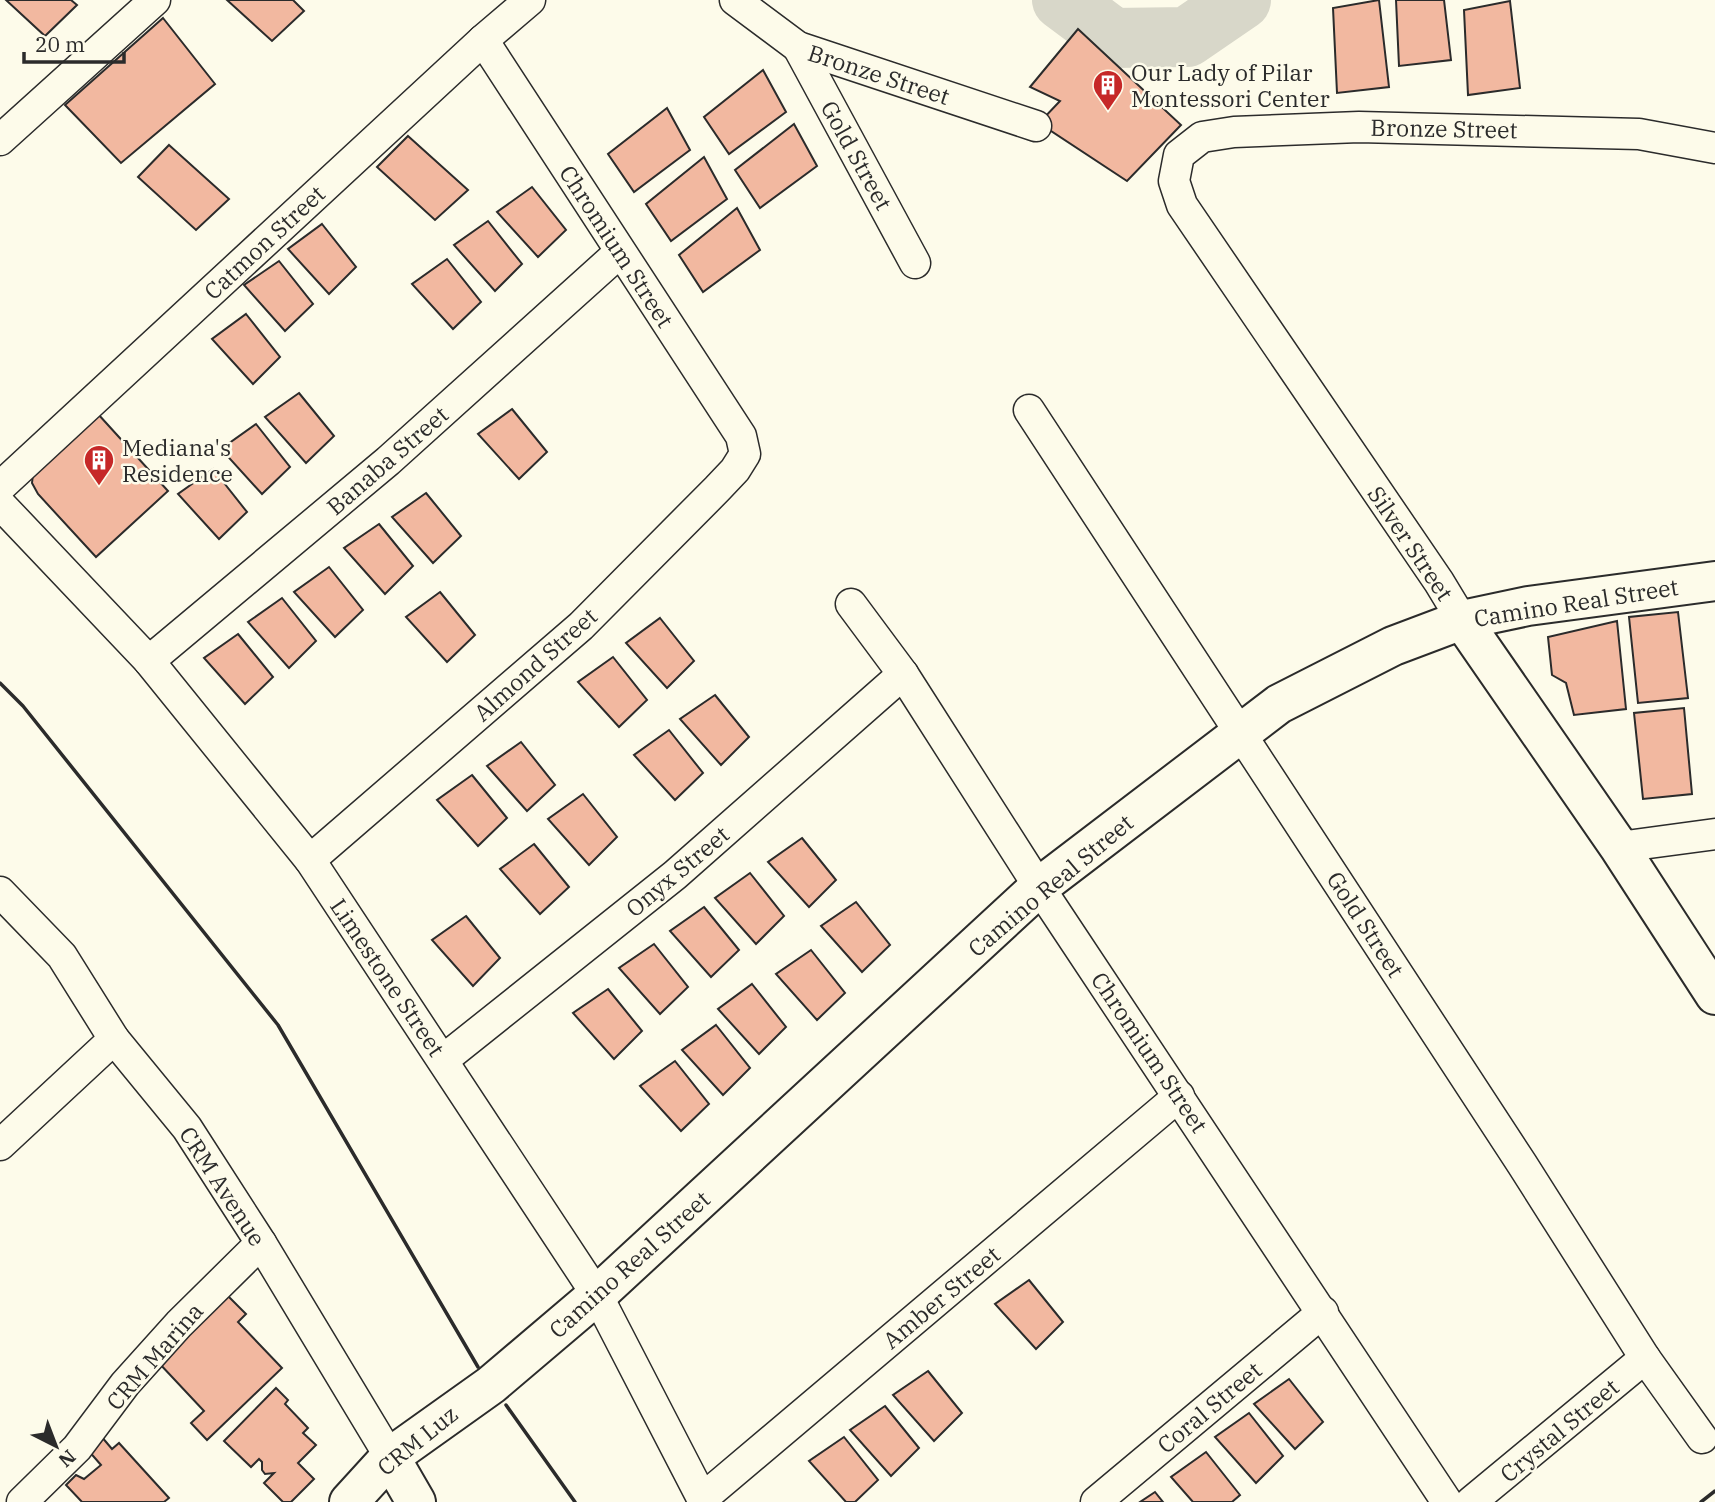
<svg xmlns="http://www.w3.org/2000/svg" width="1715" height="1502" font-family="'IBM Plex Serif',serif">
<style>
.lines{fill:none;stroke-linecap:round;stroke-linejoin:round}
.river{stroke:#d8d7c9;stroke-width:60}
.building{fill:#f2b8a0;stroke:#2b2b2b;stroke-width:2}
.street-casing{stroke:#2b2b2b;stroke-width:33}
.secondary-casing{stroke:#2b2b2b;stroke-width:42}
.street{stroke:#fdfbea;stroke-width:30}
.secondary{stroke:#fdfbea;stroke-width:38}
.wall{stroke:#2b2b2b;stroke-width:3.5}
.labels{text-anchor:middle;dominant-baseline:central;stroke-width:5;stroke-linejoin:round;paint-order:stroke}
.poi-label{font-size:23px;fill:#2b2b2b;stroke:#fdfbea;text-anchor:start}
.street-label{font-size:23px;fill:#2b2b2b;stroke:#fdfbea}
</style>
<rect width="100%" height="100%" fill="#fdfbea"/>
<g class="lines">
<!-- river -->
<path class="river" d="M1062 0 1113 38 1187 37 1241 0"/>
</g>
<!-- building -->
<g class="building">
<path d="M6 0H71L77 5 45 36Z"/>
<path d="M227 0H293L304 11 272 41Z"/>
<path d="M1379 0 1389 87 1337 93 1333 8Z"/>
<path d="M1396 0H1444L1451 60 1399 66Z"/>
<path d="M1510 1 1520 88 1468 95 1464 10Z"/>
<path d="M163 18 215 84 121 163 65 105Z"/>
<path d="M1078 29 1181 125 1127 181 1039 123 1060 101 1030 87Z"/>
<path d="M763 70 786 112 729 154 704 117Z"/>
<path d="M667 108 690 150 634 192 608 154Z"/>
<path d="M794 124 817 166 760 208 735 170Z"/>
<path d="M408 136 468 190 435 220 377 167Z"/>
<path d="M169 145 229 199 196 230 138 177Z"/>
<path d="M704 157 727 199 671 241 646 204Z"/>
<path d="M532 187 566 230 538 257 497 212Z"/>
<path d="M737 208 760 250 703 292 679 255Z"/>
<path d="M488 221 522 264 495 291 454 245Z"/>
<path d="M322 224 356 267 329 294 288 249Z"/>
<path d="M447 259 481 302 453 329 412 284Z"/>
<path d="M279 261 313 304 285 331 244 285Z"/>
<path d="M246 314 280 357 253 384 212 339Z"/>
<path d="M299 393 334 436 306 463 265 417Z"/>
<path d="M512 409 547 452 519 479 478 434Z"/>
<path d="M98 414 168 491 96 557 38 494 32 483 33 474Z"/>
<path d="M256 424 290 467 262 494 221 449Z"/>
<path d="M213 469 247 512 219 539 178 494Z"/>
<path d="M426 493 461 536 433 563 392 517Z"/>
<path d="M379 524 413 566 385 594 344 548Z"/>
<path d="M329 567 363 610 335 637 294 592Z"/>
<path d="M440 592 475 635 447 662 406 617Z"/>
<path d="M282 598 316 641 289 668 248 622Z"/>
<path d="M1678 612 1688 698 1638 703 1629 617Z"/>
<path d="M660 618 694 661 667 688 626 643Z"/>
<path d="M1617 621 1626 709 1574 715 1566 683 1552 675 1548 637Z"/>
<path d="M238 634 273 677 245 704 204 658Z"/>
<path d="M613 657 647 700 619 727 578 682Z"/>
<path d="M715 695 749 737 721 765 680 719Z"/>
<path d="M1684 708 1692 794 1643 799 1634 713Z"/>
<path d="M669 730 703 773 675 800 634 755Z"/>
<path d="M521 742 555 785 527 811 487 766Z"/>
<path d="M472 775 507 818 478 846 437 800Z"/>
<path d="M583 794 617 837 589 865 548 819Z"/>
<path d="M802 838 836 880 809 907 768 862Z"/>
<path d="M534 844 569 887 540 914 500 869Z"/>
<path d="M750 873 784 916 756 944 715 898Z"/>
<path d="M856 902 890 945 862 972 821 926Z"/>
<path d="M704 907 739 950 711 977 670 931Z"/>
<path d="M466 916 500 958 473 986 432 940Z"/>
<path d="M654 944 688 987 660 1014 619 968Z"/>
<path d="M811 950 845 993 817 1020 776 974Z"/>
<path d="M752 984 786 1027 759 1054 718 1009Z"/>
<path d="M608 989 642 1031 614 1059 573 1013Z"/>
<path d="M716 1025 750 1068 723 1095 682 1050Z"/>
<path d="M675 1061 709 1104 681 1131 640 1086Z"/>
<path d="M1029 1280 1063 1322 1036 1349 995 1304Z"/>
<path d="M228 1296 246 1314 238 1322 282 1368 207 1440 191 1423 204 1411 158 1362Z"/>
<path d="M928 1371 962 1413 934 1441 893 1395Z"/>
<path d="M1289 1379 1323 1422 1295 1449 1254 1404Z"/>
<path d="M276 1388 288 1400 285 1404 308 1428 303 1433 316 1445 298 1463 314 1479 291 1502H283L264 1483 274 1473 265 1474 262 1470V1462L259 1459 251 1467 224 1441Z"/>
<path d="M885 1406 919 1448 891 1476 850 1430Z"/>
<path d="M1249 1413 1283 1456 1256 1483 1215 1437Z"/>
<path d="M101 1436 112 1449 119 1443 169 1498 164 1502H82L66 1485 76 1475 84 1479 101 1465 87 1449Z"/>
<path d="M844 1437 878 1480 855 1502H846L809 1461Z"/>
<path d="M1206 1452 1240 1495 1232 1502H1193L1171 1477Z"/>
<path d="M1155 1492 1163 1502H1140Z"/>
</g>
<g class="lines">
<!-- street casing -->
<g class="street-casing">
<g id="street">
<path d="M735 0 798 47 1036 126"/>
<path d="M798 47 915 263"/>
<path d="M0 140 155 0"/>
<path d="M1029 410 1522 1164 1645 1358 1702 1438"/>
<path d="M0 487 483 40 530 0"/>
<path d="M0 504 149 661 310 860 597 1295 704 1502"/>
<path d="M851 604 903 674 1039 887 1447 1502"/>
<path d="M1462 620 1439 582 1182 205 1174 181 1179 155 1202 137 1234 132 1359 127 1639 134 1715 148"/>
<path d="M149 661 388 461 620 252"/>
<path d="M1619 847 1715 834"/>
<path d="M310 860 581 626 717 489 735 470 745 454 741 436 483 40"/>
<path d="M0 892 62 956 114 1039 187 1128 261 1243 390 1457"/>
<path d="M443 1060 675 875 903 674"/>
<path d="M0 1145 114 1039"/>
<path d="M702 1499 1179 1096"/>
<path d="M22 1502 77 1448 125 1384 179 1324 261 1243"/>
<path d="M1096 1502 1323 1312"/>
<path d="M1471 1502 1645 1358"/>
</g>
</g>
<!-- secondary casing -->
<g class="secondary-casing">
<g id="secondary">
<path d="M1462 620 1619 847 1715 995"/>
<path d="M390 1457 416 1502"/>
<path d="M349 1502 390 1457 491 1385 597 1295 1039 887 1279 704 1393 646 1462 620 1528 606 1715 581"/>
</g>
</g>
<!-- street -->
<use href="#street" class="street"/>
<!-- secondary -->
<use href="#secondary" class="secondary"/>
<!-- wall -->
<g class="wall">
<path d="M0 683 23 706 278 1025 478 1367"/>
<path d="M506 1405 575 1502"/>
<path d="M1701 1502 1715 1491"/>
</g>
</g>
<!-- icons -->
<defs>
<g id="building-pin" transform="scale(1.575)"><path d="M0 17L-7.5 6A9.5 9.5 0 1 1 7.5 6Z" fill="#c62828" stroke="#fdfbea"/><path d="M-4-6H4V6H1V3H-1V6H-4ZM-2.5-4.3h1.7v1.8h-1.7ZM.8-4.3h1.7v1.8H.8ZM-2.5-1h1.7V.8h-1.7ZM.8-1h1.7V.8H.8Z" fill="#fff"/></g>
</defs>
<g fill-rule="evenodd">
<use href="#building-pin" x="1108" y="85"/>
<use href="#building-pin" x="99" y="460"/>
</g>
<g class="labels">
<!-- poi labels -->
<g class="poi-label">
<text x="1131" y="72">Our Lady of Pilar<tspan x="1131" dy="26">Montessori Center</tspan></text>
<text x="122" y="447">Mediana's<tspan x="122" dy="26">Residence</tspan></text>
</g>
<!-- street labels -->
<g class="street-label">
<text transform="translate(879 74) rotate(18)">Bronze Street</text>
<text transform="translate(1444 128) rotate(1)">Bronze Street</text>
<text transform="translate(857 155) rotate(61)">Gold Street</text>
<text transform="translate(264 242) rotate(-43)">Catmon Street</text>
<text transform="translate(617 246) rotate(57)">Chromium Street</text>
<text transform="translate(387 460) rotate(-41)">Banaba Street</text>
<text transform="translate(1411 543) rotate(56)">Silver Street</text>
<text transform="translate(1576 602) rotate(-9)">Camino Real Street</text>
<text transform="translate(535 664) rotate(-42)">Almond Street</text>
<text transform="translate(677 871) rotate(-40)">Onyx Street</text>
<text transform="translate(1050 885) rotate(-40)">Camino Real Street</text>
<text transform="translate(1366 924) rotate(57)">Gold Street</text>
<text transform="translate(388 977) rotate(56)">Limestone Street</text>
<text transform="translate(1150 1052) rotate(56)">Chromium Street</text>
<text transform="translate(223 1186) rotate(57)">CRM Avenue</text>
<text transform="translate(629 1264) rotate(-42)">Camino Real Street</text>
<text transform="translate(941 1297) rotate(-40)">Amber Street</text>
<text transform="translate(154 1356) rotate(-49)">CRM Marina</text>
<text transform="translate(1209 1407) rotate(-40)">Coral Street</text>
<text transform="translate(1559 1430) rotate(-40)">Crystal Street</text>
<text transform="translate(417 1440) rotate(-39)">CRM Luz</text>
</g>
</g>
<!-- north arrow -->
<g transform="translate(56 1446) rotate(138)" stroke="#fdfbea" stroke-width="5" paint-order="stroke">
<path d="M0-5L12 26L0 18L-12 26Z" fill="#2b2b2b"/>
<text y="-10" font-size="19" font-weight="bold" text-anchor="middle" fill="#2b2b2b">N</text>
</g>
<!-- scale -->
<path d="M24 52v10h100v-10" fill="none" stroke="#2b2b2b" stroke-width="3.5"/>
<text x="35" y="52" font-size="21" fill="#2b2b2b" stroke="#fdfbea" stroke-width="5" paint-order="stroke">20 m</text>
</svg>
